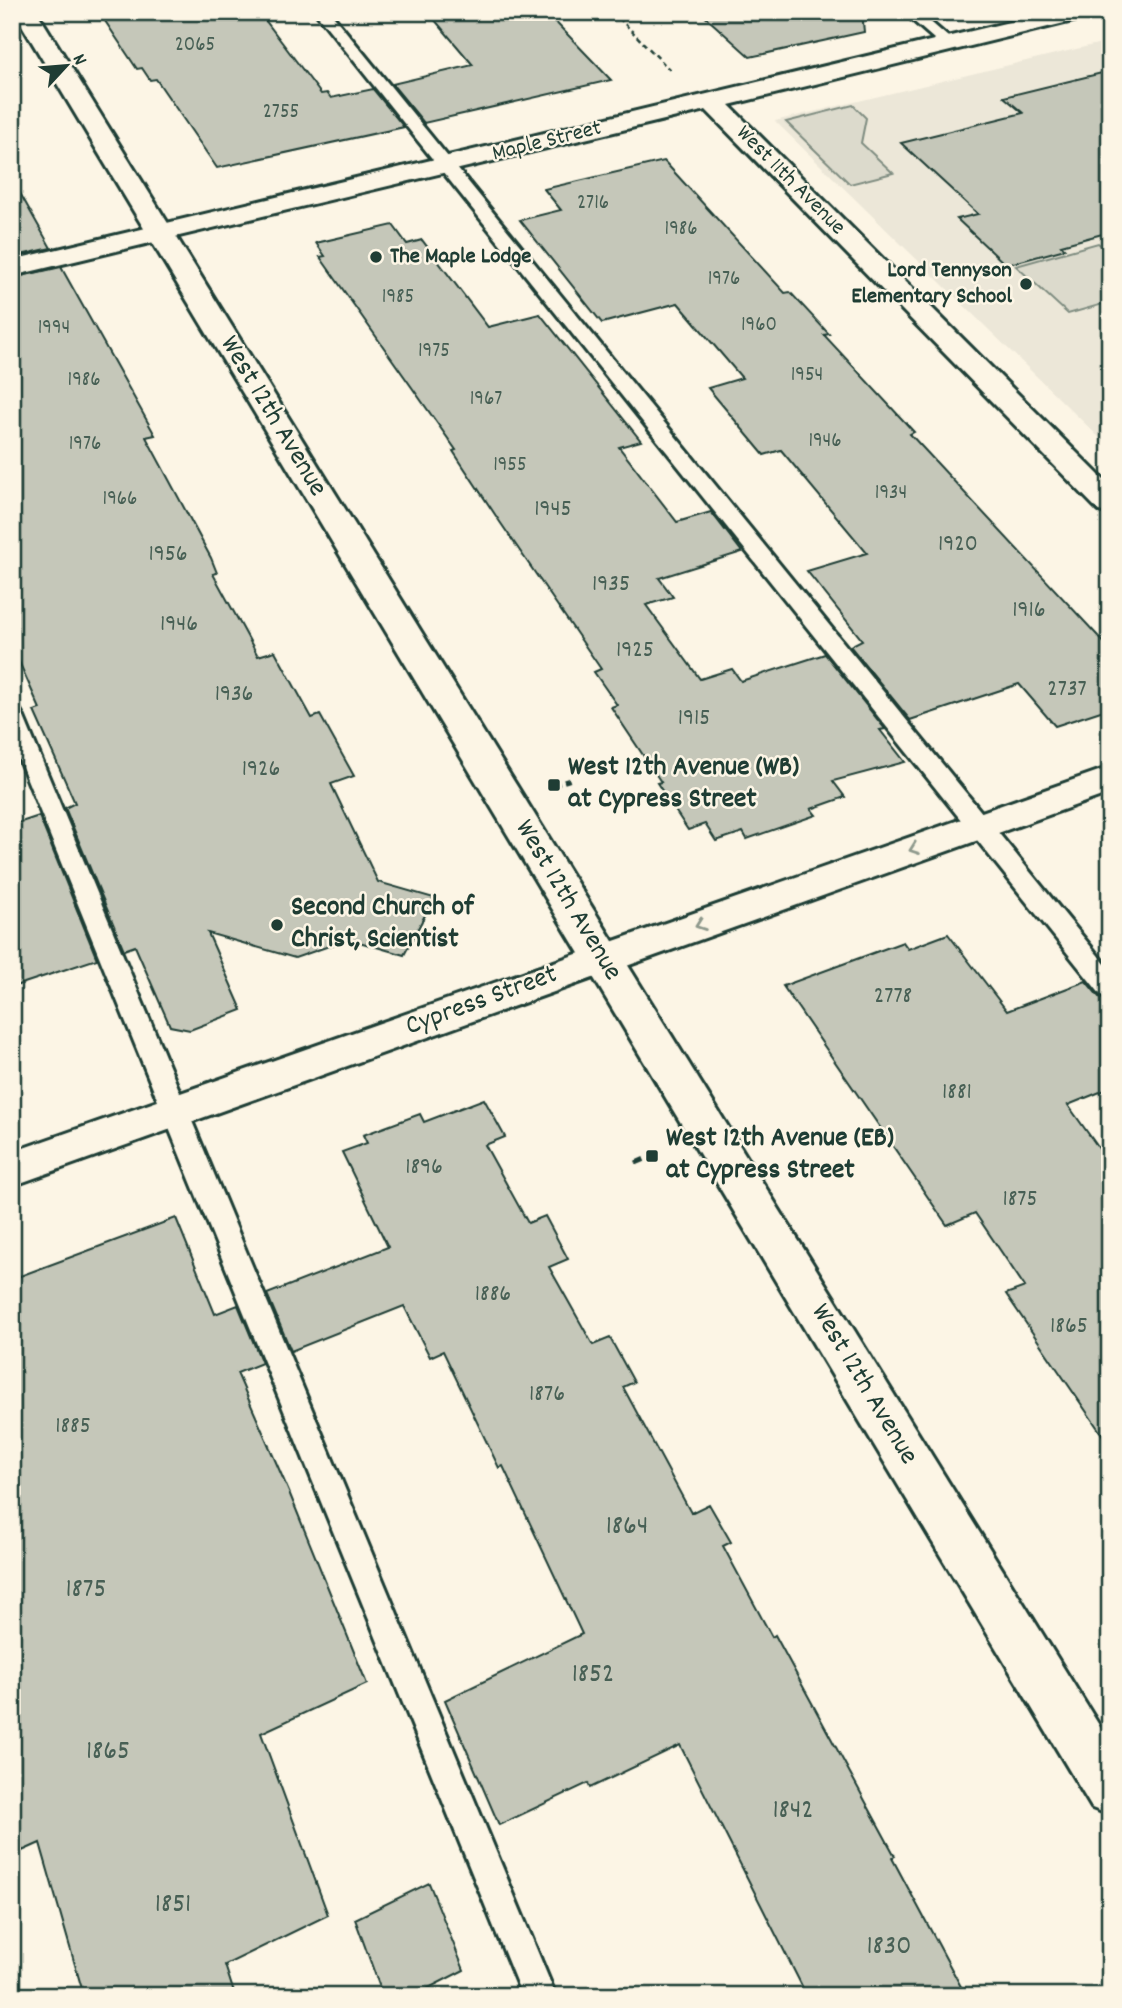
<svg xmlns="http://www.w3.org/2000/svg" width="1122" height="2008" font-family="Dekko,sans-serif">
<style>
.built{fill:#ece7d8}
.green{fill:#dcdacc;stroke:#7e8c80;stroke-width:2}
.building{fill:#c5c7b9;stroke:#1f3d34;stroke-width:2}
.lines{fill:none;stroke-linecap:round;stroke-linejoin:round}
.lane-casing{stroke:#1f3d34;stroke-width:6}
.street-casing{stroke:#1f3d34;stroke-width:6}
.secondary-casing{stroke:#1f3d34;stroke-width:6}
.path-far2{stroke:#1f3d34;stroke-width:2.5;stroke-dasharray:5 3.5;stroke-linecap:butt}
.path-far1{stroke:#1f3d34;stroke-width:4.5;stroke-dasharray:6 4.5;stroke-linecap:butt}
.path{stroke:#1f3d34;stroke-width:5;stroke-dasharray:9 6;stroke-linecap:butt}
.lane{fill:#fcf5e5;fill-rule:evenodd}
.street{fill:#fcf5e5;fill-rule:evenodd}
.secondary{fill:#fcf5e5;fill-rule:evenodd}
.oneway{stroke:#8e998c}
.poi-dot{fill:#1f3d34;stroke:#fcf5e5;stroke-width:2.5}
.labels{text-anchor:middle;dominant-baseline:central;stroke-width:5;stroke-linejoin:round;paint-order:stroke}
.far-number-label{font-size:21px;fill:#486055}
.far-street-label{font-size:23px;fill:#1f3d34;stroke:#fcf5e5}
.far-poi-label{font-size:23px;font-weight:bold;fill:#1f3d34;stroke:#fcf5e5;text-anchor:start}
.number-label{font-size:24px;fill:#486055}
.street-label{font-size:28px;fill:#1f3d34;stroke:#fcf5e5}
.poi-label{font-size:28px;font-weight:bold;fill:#1f3d34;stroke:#fcf5e5;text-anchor:start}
.near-number-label{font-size:28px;fill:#486055}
</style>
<rect width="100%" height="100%" fill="#fcf5e5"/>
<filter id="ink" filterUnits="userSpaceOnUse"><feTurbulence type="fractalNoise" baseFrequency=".0143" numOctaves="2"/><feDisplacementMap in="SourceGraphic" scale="14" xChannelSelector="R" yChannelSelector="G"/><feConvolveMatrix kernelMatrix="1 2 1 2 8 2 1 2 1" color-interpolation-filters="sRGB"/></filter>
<g filter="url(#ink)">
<!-- built -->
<path class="built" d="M1110 41V448L775 121Z"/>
<!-- green -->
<g class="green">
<path d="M853 105 866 118 861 143 893 173 850 184 786 122Z"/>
<path d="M1098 243 1110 253V302L1068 314 1016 266Z"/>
</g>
<!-- building -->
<g class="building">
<path d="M99 12H259L321 94 327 93 331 98 373 89 404 127 217 168 156 79 150 80 142 68 137 69Z"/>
<path d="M428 12H546L611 80 424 123 392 84 473 65Z"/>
<path d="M700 12H862L864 32 750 57Z"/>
<path d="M1110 71V232L1061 245 1065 249 1006 265 957 219 978 214 901 143 1023 113 1004 97Z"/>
<path d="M664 161 785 293 790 292 829 334 824 335 914 432 910 434 1110 649V708L1055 726 1019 684 910 720 850 646 862 640 807 571 867 553 781 450 764 455 708 388 742 378 678 303 602 323 520 220 561 210 544 189Z"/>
<path d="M12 179 51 248 12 257Z"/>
<path d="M393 225 407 244 422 240 488 327 540 314 641 441 619 447 677 522 711 512 742 552 659 578 673 597 646 605 700 679 732 669 741 681 825 654 885 729 880 730 905 762 833 781 845 797 811 809 816 815 747 839 743 832 716 841 705 824 688 830 657 783 661 782 611 707 617 705 594 672 601 669 500 522 453 451 456 450 320 257 325 256 316 243Z"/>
<path d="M61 267 155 435 146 437 211 558 217 573 213 574 258 656 275 651 312 718 320 715 354 776 331 784 378 882 434 898 404 955 349 939 295 958 208 933 242 1010 190 1030 170 1026 135 946 124 950 65 808 75 803 34 711 40 709 12 646V278Z"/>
<path d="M39 816 97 959 12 987V825Z"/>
<path d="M948 934 1007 1011 1086 981 1099 997 1110 999V1088L1068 1105 1110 1164V1446L1006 1294 1025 1287 975 1213 947 1225 783 986 903 942 908 949Z"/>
<path d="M484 1099 505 1137 485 1145 528 1223 545 1216 568 1259 549 1267 593 1345 610 1338 634 1382 623 1387 691 1513 709 1504 731 1542 723 1546 772 1637 775 1635 895 1856 892 1858 966 1996H807L680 1745 590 1788 588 1783 499 1825 445 1700 582 1634 503 1466 499 1468 443 1351 430 1357 404 1306 291 1351 267 1294 388 1247 342 1152 367 1143 363 1135 420 1114 424 1122Z"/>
<path d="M176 1218 215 1314 238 1305 262 1363 237 1373 289 1492 367 1684 261 1733 328 1915 225 1965 235 1996H84L40 1843 22 1851 12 1817V1279Z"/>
<path d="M429 1883 464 1970 413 1996H383L355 1919Z"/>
</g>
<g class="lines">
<!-- lane casing -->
<g class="lane-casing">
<g id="lane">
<path d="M315 12H330L1110 970V997L1101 995Z"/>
<path d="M903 12H919L955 43 952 46H942Z"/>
<path d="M12 708 20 710 23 715 556 1996H522L12 742Z"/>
</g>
</g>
<!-- street casing -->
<g class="street-casing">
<g id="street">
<path d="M1051 12H1092L1089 17 729 105 1110 486V514L1099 511 706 110 12 276V260Z"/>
<path d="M1110 767V793L12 1186V1152Z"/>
</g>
</g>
<!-- secondary casing -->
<g class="secondary-casing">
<path id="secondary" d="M14 12H37L1110 1743V1815L1092 1808Z"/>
</g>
<!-- path-far2 -->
<path class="path-far2" d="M613 12 671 71"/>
<!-- path-far1 -->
<path class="path-far1" d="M554 785 572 779"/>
<!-- path -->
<path class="path" d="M636 1163 652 1156"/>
<!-- lane -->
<use href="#lane" class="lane"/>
<!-- street -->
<use href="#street" class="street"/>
<!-- secondary -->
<use href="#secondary" class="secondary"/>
</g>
<!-- one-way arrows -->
<defs><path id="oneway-chevron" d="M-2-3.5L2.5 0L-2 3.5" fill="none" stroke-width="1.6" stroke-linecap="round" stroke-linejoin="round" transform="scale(1.75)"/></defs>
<g class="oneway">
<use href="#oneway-chevron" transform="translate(914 849) rotate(160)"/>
<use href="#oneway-chevron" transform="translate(700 925) rotate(160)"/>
</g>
</g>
<!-- markers -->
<g class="poi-dot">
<circle cx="376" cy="257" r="7"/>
<circle cx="1026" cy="284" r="7"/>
<rect x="547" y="778" width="14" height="14" rx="3.5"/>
<circle cx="277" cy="925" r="7"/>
<rect x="645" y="1149" width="14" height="14" rx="3.5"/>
</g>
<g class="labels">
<!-- far-number labels -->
<g class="far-number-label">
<text x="195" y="46">2065</text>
<text x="281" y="113">2755</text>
<text x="593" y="204">2716</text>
<text x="681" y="230">1986</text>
<text x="724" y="280">1976</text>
<text x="398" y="298">1985</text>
<text x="759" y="326">1960</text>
<text x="54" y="329">1994</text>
<text x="434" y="352">1975</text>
<text x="807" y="376">1954</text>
<text x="84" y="381">1986</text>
<text x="486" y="400">1967</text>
<text x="825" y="442">1946</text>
<text x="85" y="445">1976</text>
<text x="510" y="466">1955</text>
<text x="891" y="494">1934</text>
<text x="120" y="500">1966</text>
</g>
<!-- far-street labels -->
<g class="far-street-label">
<text transform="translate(547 142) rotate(-14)">Maple Street</text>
<text transform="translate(790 181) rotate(45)">West 11th Avenue</text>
</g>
<!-- far-poi labels -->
<g class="far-poi-label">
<text x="390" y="257">The Maple Lodge</text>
<text x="1012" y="271" text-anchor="end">Lord Tennyson<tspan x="1012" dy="26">Elementary School</tspan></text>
</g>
<!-- number labels -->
<g class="number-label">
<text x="553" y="510">1945</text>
<text x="958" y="545">1920</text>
<text x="168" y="555">1956</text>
<text x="611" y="585">1935</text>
<text x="1029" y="611">1916</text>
<text x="179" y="625">1946</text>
<text x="635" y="651">1925</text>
<text x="1067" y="690">2737</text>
<text x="234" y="695">1936</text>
<text x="694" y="719">1915</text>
<text x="261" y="770">1926</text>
<text x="893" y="997">2778</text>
<text x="957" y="1093">1881</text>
<text x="424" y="1168">1896</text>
<text x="1020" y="1200">1875</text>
<text x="493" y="1295">1886</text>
<text x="1069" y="1327">1865</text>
<text x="547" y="1395">1876</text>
<text x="73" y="1427">1885</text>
</g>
<!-- street labels -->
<g class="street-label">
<text transform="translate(272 417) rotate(59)">West 12th Avenue</text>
<text transform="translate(567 901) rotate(59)">West 12th Avenue</text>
<text transform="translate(482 1002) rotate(-20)">Cypress Street</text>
<text transform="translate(863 1385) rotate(59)">West 12th Avenue</text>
</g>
<!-- poi labels -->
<g class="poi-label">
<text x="568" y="769">West 12th Avenue (WB)<tspan x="568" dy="32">at Cypress Street</tspan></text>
<text x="291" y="909">Second Church of<tspan x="291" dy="32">Christ, Scientist</tspan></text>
<text x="666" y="1140">West 12th Avenue (EB)<tspan x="666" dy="32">at Cypress Street</tspan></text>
</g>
<!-- near-number labels -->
<g class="near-number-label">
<text x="627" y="1528">1864</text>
<text x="86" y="1591">1875</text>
<text x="593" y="1676">1852</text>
<text x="108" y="1753">1865</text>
<text x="793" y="1812">1842</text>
<text x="173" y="1906">1851</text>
<text x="889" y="1948">1830</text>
</g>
</g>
<!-- margin -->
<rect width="1122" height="2008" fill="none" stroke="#fcf5e5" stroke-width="42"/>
<rect x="21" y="21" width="1080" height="1966" fill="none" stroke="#1f3d34" stroke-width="2.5" filter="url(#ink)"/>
<!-- north arrow -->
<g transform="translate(66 66) rotate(64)" stroke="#fcf5e5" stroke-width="5" paint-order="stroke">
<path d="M0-5L12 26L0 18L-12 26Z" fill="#1f3d34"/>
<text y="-10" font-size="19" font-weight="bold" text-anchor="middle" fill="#1f3d34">N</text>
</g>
</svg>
